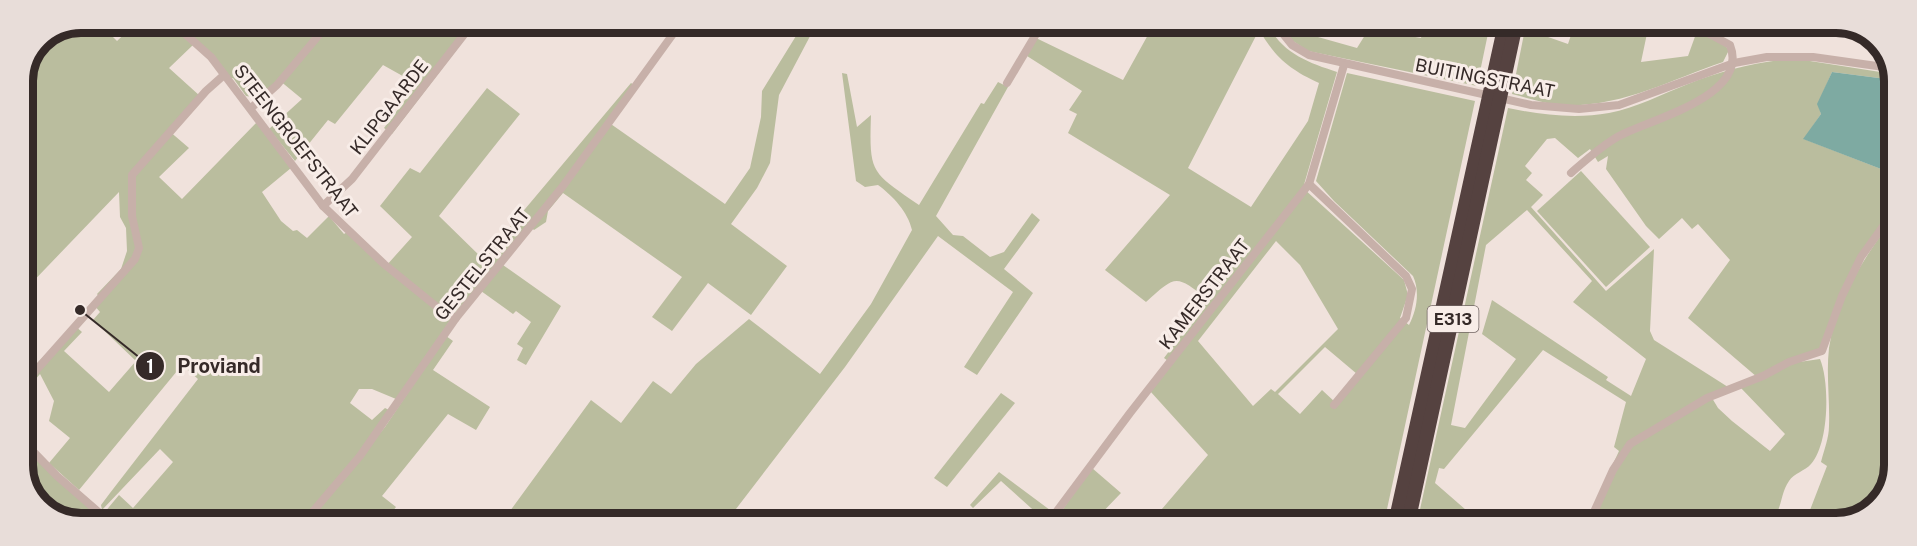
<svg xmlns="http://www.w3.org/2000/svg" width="1917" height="546" font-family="'Public Sans',sans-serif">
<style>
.green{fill:#babd9e;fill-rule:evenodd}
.water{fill:#7eaaa2}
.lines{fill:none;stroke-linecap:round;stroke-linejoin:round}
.minor{stroke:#c7b0a9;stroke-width:8}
.motorway{stroke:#554240;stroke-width:14}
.labels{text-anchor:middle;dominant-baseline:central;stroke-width:6;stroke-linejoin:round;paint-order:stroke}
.shield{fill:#f8ede8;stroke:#706462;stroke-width:1.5}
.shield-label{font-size:16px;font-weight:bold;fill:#352a28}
.street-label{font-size:18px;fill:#352a28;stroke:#f8ede8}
.rim{fill:none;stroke:#352a28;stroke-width:8}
.leader{fill:none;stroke:#352a28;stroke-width:2}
.callout-dot{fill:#352a28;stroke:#f8ede8;stroke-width:2}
.mark-label{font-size:18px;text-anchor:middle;font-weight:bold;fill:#fff}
.callout-label{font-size:20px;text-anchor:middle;font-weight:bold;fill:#352a28;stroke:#f8ede8;stroke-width:6;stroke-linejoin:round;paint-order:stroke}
</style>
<rect width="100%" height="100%" fill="#f0e2dc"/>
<!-- green -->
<g class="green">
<path d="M81 23H99L117 41 136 23 151 36 168 23 193 45 169 68 200 96 168 130 189 148 159 177 182 199 257 122 291 168 262 192 281 221 293 231 297 230 307 238 329 216 344 234 347 232 357 243 386 266 412 237 380 206 410 168 420 173 487 88 520 114 439 216 483 259 631 83 634 85 608 122 725 204 750 168 761 117 762 91 804 23H817L779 95 770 163 757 188 731 224 787 266 751 315 708 283 672 331 652 317 682 277 563 193 548 211 546 222 534 230 529 226 456 312 396 399 372 389H359L350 403 372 420 385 408 389 410 357 456 300 522H206L203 520 201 522H114L104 513 119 495 133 508 173 462 160 449 102 510 101 505 110 493 198 379 182 365 79 490 49 463 70 438 49 421 54 401 40 374 23 394V378L74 325 82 332 64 351 109 392 136 361 93 320 100 312 94 305 100 298 97 294 121 269 127 251 126 228 120 217 119 192 23 292V118L31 109 23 100V81L40 39Z"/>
<path d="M175 23H477L392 134 384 128 417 84 383 65 335 124 328 120 295 161 269 129 302 99 279 80 260 98 246 96 233 78 230 79Z"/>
<path d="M1154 24H1268C1281 53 1309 63 1337 72L1303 188 1404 280 1408 295 1400 318 1409 325C1417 310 1420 291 1413 276L1334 201 1316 181 1347 73 1475 101 1384 523H1150L1208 455 1150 391 1171 363 1164 358 1208 299C1175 275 1177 274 1146 302L1105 270 1170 195 1068 133 1077 114 1069 110 1082 91 1027 56 1036 38 1123 80ZM1259 30C1276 58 1289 69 1319 83L1308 121 1251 207 1188 168ZM1276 241 1300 265 1338 329 1275 392 1271 389 1253 406 1198 341ZM1325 347 1357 374 1336 403 1322 390 1300 414 1278 394Z"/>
<path d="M1280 24H1301L1318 37 1357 48 1372 24 1406 28 1404 35 1421 38 1425 24H1490L1477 86 1308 51 1293 41Z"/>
<path d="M1526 24H1534L1531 31 1568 44 1574 26 1570 24H1649L1641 62 1688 56 1697 31 1723 43 1729 50 1723 62C1670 80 1620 108 1562 105 1546 104 1528 98 1512 94Z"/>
<path d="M1781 60 1810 61 1893 74 1894 80 1832 72 1818 104 1821 114 1804 139 1894 174V208L1870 239 1822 347 1757 377 1688 318 1730 260 1698 224 1692 229 1682 218 1659 239 1646 226 1606 169 1608 156 1598 162 1590 149 1578 158 1555 138 1547 139 1525 166 1532 173 1526 180 1543 195 1531 207 1606 291 1654 249 1650 331 1654 340 1728 387 1712 398 1718 408 1732 421 1770 451 1785 434 1740 387 1792 363 1820 359C1830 383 1829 444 1811 464 1805 471 1794 473 1789 481 1780 494 1783 507 1771 523H1593L1590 514 1619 451 1614 447 1626 402 1543 350 1444 469 1439 468 1435 483 1481 523H1417L1508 108C1541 115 1576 119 1609 113 1636 108 1662 94 1688 84 1719 72 1748 64 1781 60ZM1527 210 1592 281 1573 302 1646 359 1631 396 1606 380 1608 377 1492 300 1482 334 1516 359 1465 428 1451 425 1486 245Z"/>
<path d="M842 73 847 74 857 127 871 115C869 174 871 172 919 205L981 103 984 104 998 82 1008 87 936 216 953 235 963 236 990 257 1004 252 1032 213 1040 220 1004 269 1033 293 977 375 964 367 1013 292 938 236 845 367 726 522H502L591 400 621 423 653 381 671 394 696 364 749 319 820 374 871 304 912 230C908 212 893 196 878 185L865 187 856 181Z"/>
<path d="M1581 171 1650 247 1606 287 1537 211Z"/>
<path d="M1894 217 1893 480 1872 511 1836 523H1805L1827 466 1821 462C1824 450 1829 438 1829 426 1830 400 1826 374 1829 348 1836 299 1866 255 1894 217Z"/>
<path d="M503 265 561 306 526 365 517 360 523 348 517 344 531 322 516 311 513 314 481 291Z"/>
<path d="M446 336 453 341 433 370 490 407 476 430 448 414 382 496 396 507 384 522H308L385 427Z"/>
<path d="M1001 393 1015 403 947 487 934 478Z"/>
<path d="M23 446 105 522H66L37 503 23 472Z"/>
<path d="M1092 468 1121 493 1096 519 1099 523H1073L1067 517 1063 521 1058 517 1053 523H1037L1041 517 1001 481 973 508 970 505 999 472 1058 516Z"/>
</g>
<!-- water -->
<path class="water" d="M1832 72 1894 80V174L1803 139 1821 114 1817 104Z"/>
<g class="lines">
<!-- minor -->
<g class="minor">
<path d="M173 23 211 57 323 206 384 264 442 311 456 318"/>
<path d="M1275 24 1292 45 1309 55 1531 105 1579 109 1619 105 1734 63 1767 57H1813L1891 68"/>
<path d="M1007 83 1042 24"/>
<path d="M251 108 277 85 329 23"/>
<path d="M1571 173C1586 160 1601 146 1619 136 1651 119 1750 96 1730 45L1691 24"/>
<path d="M1309 184 1406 276 1412 289 1406 318 1334 405"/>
<path d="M323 206 352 179 473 23"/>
<path d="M23 385 135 259 139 248 132 216V175L206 91 224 75"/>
<path d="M23 441 57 476 110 522"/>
<path d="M304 522 360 456 456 318 563 186 681 23"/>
<path d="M1048 523 1130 413 1309 184 1344 65"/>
<path d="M1589 523 1613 470 1630 444 1707 398 1763 376 1789 362 1822 351 1842 296 1861 257 1894 211"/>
</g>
<!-- motorway -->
<g class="motorway">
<path d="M1395 523 1505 24"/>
<path d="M1408 523 1516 24"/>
</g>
</g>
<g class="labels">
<!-- shield labels -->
<rect class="shield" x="1427.5" y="306" width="51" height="26" rx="4.5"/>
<g class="shield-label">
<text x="1453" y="319">E313</text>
</g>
<!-- street labels -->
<g class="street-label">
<text transform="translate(1485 78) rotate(11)">BUITINGSTRAAT</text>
<text transform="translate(389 107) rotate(-52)">KLIPGAARDE</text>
<text transform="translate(296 141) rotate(52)">STEENGROEFSTRAAT</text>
<text transform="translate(482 264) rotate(-51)">GESTELSTRAAT</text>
<text transform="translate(1204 294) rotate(-52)">KAMERSTRAAT</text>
</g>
</g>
<!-- crop -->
<path d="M0 0H1917V546H0ZM81 33H1836A48 48 0 0 1 1884 81V465A48 48 0 0 1 1836 513H81A48 48 0 0 1 33 465V81A48 48 0 0 1 81 33Z" fill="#e8ddd9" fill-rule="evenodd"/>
<path class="rim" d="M81 33H1836A48 48 0 0 1 1884 81V465A48 48 0 0 1 1836 513H81A48 48 0 0 1 33 465V81A48 48 0 0 1 81 33Z"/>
<!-- callouts -->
<path class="leader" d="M80 310L150 366"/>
<g class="callout-dot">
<circle cx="80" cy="310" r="6"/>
<circle cx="150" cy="366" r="15"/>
</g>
<g class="mark-label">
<text x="150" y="373">1</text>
</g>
<g class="callout-label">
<text x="219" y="373">Proviand</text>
</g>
</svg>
